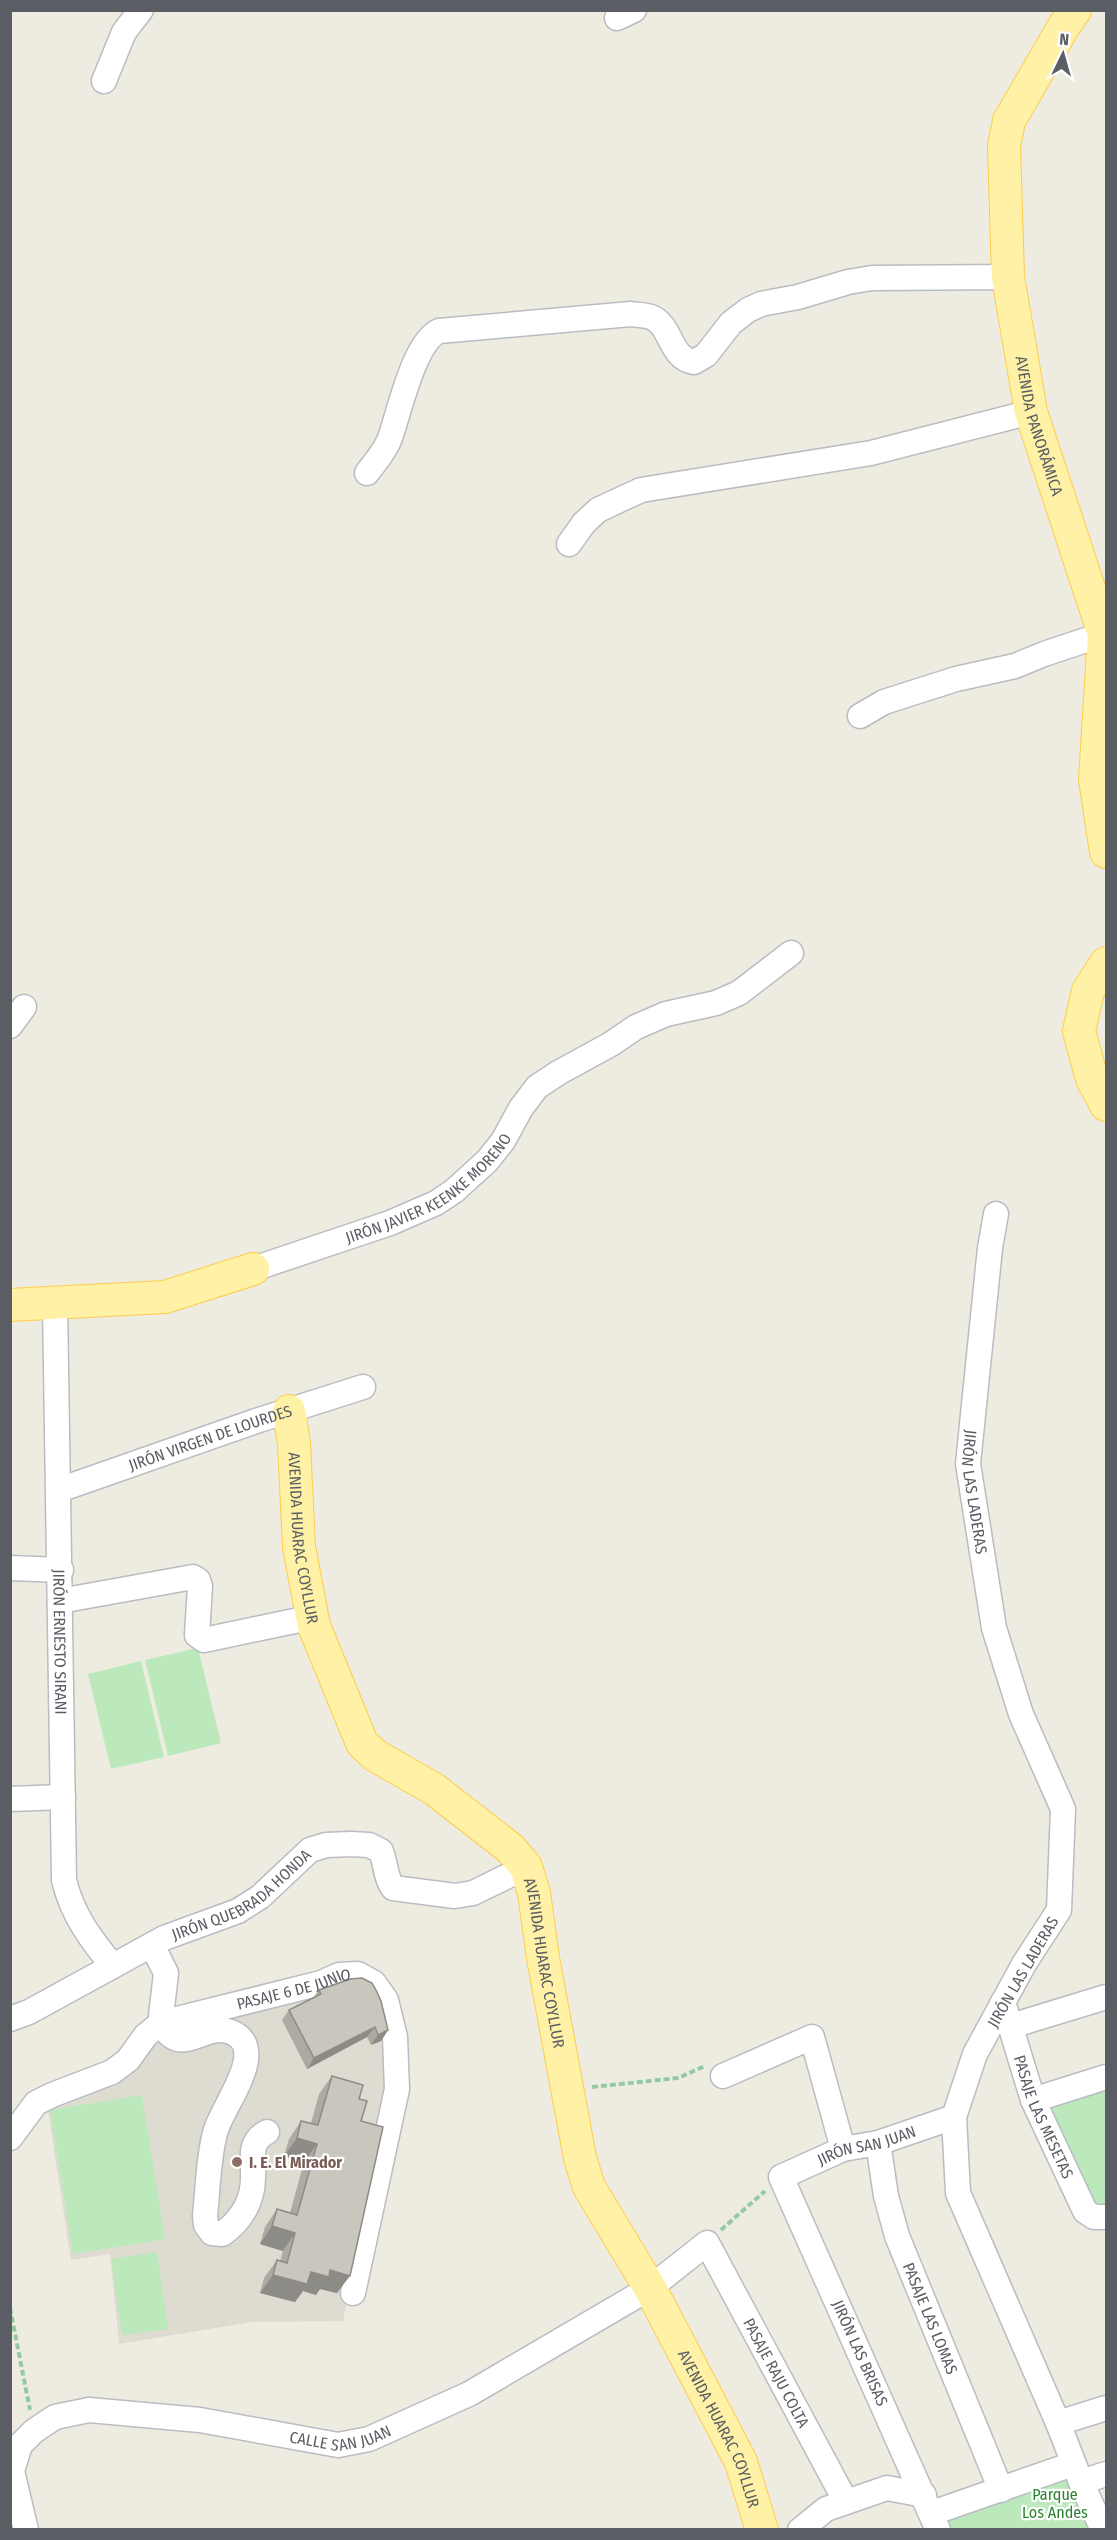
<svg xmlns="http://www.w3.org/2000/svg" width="1117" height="2540" font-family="'Fira Sans Condensed',sans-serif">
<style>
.education{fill:#dedbd0}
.green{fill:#bbe9bb}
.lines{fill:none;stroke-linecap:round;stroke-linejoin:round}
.minor-casing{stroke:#b9bcc2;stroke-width:27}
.major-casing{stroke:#fecc4b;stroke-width:34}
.path{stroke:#94caa3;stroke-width:4;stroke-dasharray:6 3;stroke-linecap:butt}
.minor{stroke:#fff;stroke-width:24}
.major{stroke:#fff1a6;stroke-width:32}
.wall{fill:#adaaa3}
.shaded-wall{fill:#8d8b85}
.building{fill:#c9c6be;stroke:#8d8b85;stroke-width:1.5}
.education-dot{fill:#8d6e63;stroke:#fff;stroke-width:2}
.labels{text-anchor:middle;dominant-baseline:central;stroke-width:4.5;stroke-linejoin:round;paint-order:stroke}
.street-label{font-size:16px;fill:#5a5e64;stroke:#fff}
.education-label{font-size:16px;font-weight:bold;fill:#785e54;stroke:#fff;text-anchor:start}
.park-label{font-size:16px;fill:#2c8230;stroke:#fff}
</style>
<rect width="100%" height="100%" fill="#eeece1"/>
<!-- education -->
<path class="education" d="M340 1977 378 1999 392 2086 343 2321 252 2322 119 2344 110 2254 71 2260 47 2104 150 2042 214 2020 259 2011Z"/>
<!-- green -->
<g class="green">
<path d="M198 1648 221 1743 168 1756 145 1660Z"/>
<path d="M141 1661 164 1757 111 1769 88 1674Z"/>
<path d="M1106 2085V2205L1096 2207 1043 2106Z"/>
<path d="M142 2095 165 2239 73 2254 50 2110Z"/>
<path d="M157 2252 168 2329 122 2335 111 2259Z"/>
<path d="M1068 2472 1096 2529H947L941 2515Z"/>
</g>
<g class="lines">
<!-- minor casing -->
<g class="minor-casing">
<g id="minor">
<path d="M617 18 634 10"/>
<path d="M104 81 124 32 141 10"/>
<path d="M367 473C375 462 385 452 390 438 399 413 414 342 439 331L631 314C637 315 645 315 651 317 672 325 669 358 694 362L706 355 731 323 748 310 761 304 798 297 848 282 872 278 1008 277"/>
<path d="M569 544 584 523 598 510 641 490 871 453 1031 412"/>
<path d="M860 716 884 702 956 679 1015 666 1044 654 1104 634"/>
<path d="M10 1026 24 1007"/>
<path id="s1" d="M996 1214 990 1248 968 1464 994 1628 1021 1714 1063 1809 1059 1910 1024 1964 975 2054 954 2117 958 2193 1058 2423 1081 2482 1103 2530"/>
<path id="s2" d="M253 1269 390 1223 436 1203 454 1191 487 1161 503 1141 521 1108 537 1087 558 1073 611 1044 636 1027 666 1014 716 1003 739 993 791 953"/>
<path id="s3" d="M55 1303 64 1880C72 1914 91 1940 113 1966"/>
<path id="s4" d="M59 1490 256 1421 363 1387"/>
<path d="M10 1568 61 1570"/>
<path d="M60 1601 193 1577 198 1580 200 1586 197 1635 204 1640 304 1619 311 1621 314 1626"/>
<path d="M10 1799 63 1797"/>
<path d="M152 1945 166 1973 160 2025C164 2028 168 2034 173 2037 189 2047 210 2023 231 2032 271 2049 221 2107 215 2133 208 2160 208 2188 205 2216L206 2225 212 2233 222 2234C241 2221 253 2201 253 2178 254 2159 247 2143 267 2132"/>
<path id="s5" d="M1003 2002 1033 2100 1085 2211 1094 2217H1106"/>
<path id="s6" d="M10 2019 29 2012 164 1938 238 1911 260 1897 310 1850 326 1845 351 1844 369 1845 381 1851C386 1864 385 1877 393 1888L455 1896 473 1893 526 1867"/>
<path d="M1011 2026 1106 1997"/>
<path d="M723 2076 812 2037 843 2149"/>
<path d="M1033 2100 1106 2077"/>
<path id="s7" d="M10 2138 36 2103 52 2095 112 2072 128 2060 146 2035 161 2023 321 1983 339 1975 358 1974 374 1983 386 2000 395 2037 397 2089 353 2293"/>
<path id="s8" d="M878 2143 886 2196 897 2236 1001 2490"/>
<path d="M1058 2423 1106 2408"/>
<path d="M1081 2482 1106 2474"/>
<path d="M932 2513 1073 2464"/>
<path id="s9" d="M26 2530 12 2471 20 2445 34 2431 55 2417 89 2410 200 2420 338 2445 369 2439 469 2394 650 2288 707 2243 846 2502"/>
<path d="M800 2530 826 2509 887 2488 924 2495"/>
<path id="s10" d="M938 2530 781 2177 843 2149 878 2143 954 2117"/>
</g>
</g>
<!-- major casing -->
<g class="major-casing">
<g id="major">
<path id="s11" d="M1075 10 1064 26 1009 121 1004 146 1008 277 1031 412 1104 634 1095 779 1106 852"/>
<path d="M1106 963 1088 991 1079 1031 1092 1079 1106 1105"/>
<path d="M10 1305 165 1297 253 1269"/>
<path id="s12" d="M289 1411 294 1444 299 1547 314 1626 362 1743 376 1756 434 1789 511 1849 526 1867 534 1893 543 1958 580 2158 589 2187 650 2288 741 2462 762 2530"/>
</g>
</g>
<!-- path -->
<g class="path">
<path d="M592 2087 678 2078 705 2066"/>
<path d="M721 2230 765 2191"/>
<path d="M10 2308 30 2410"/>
</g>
<!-- minor -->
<use href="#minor" class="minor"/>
<!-- major -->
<use href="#major" class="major"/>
</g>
<!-- wall -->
<g class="wall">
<path d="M319 1990 388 2030 381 2041 371 2045 367 2037 307 2069 282 2020 289 2010 313 1998Z"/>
<path d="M332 2076 359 2099 361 2121 337 2293 320 2289 316 2295 303 2291 295 2302 260 2293 264 2278 277 2260 280 2261 283 2251 260 2244 265 2227 277 2209 290 2213 304 2162 284 2156 289 2139 301 2121 311 2123 319 2094Z"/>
</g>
<!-- shaded-wall -->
<g class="shaded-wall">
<path d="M375 2027 367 2037 307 2069 314 2058Z"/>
<path d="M388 2030 381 2041 371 2045 378 2035Z"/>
<path d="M297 2138 317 2144 304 2162 284 2156Z"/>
<path d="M272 2226 295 2233 283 2251 260 2244Z"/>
<path d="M330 2270 350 2276 337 2293 320 2289 316 2295 303 2291 295 2302 260 2293 273 2275Z"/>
</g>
<!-- building -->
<g class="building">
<path d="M362 1978 372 1983 376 1990 381 2001 388 2030 378 2035 375 2027 314 2058 289 2010 321 1994 319 1990 350 1979Z"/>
<path d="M332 2076 363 2085 359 2099 367 2101 361 2121 383 2127 350 2276 330 2270 329 2277 311 2272 307 2284 273 2275 277 2260 287 2263 295 2233 272 2226 277 2209 297 2215 317 2144 297 2138 301 2121 318 2125Z"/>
</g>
<!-- markers -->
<circle class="education-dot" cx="237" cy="2162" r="6"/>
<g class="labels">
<!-- street labels -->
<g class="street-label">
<text stroke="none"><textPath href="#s11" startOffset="438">AVENIDA PANORÁMICA</textPath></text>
<text stroke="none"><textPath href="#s2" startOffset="196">JIRÓN JAVIER KEENKE MORENO</textPath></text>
<text stroke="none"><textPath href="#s4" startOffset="160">JIRÓN VIRGEN DE LOURDES</textPath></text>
<text stroke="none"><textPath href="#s1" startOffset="280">JIRÓN LAS LADERAS</textPath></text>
<text stroke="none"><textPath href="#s12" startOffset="128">AVENIDA HUARAC COYLLUR</textPath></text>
<text stroke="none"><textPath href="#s3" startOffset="339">JIRÓN ERNESTO SIRANI</textPath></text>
<text stroke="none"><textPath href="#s6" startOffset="264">JIRÓN QUEBRADA HONDA</textPath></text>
<text stroke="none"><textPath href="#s12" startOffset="648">AVENIDA HUARAC COYLLUR</textPath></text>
<text transform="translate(1023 1972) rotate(-60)">JIRÓN LAS LADERAS</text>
<text stroke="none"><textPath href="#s7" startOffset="333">PASAJE 6 DE JUNIO</textPath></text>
<text stroke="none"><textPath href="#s5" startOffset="122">PASAJE LAS MESETAS</textPath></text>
<text stroke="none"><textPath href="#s10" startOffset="478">JIRÓN SAN JUAN</textPath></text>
<text stroke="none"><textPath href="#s8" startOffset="184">PASAJE LAS LOMAS</textPath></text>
<text transform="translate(860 2353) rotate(66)">JIRÓN LAS BRISAS</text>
<text stroke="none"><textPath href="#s9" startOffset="990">PASAJE RAJU COLTA</textPath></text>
<text stroke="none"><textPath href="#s12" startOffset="1152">AVENIDA HUARAC COYLLUR</textPath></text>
<text stroke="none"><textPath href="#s9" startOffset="422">CALLE SAN JUAN</textPath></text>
</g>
<!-- education labels -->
<g class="education-label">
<text x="249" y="2162">I. E. El Mirador</text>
</g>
<!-- park labels -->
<g class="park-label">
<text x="1055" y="2494">Parque<tspan x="1055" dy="18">Los Andes</tspan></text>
</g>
</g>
<!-- border -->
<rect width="1117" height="2540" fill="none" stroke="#5a5e64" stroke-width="24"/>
<!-- north arrow -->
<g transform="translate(1063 54) rotate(5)" stroke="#ffffff" stroke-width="4.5" paint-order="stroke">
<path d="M0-4.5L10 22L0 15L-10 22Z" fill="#5a5e64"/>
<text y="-9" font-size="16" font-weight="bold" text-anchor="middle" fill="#5a5e64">N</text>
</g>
</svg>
